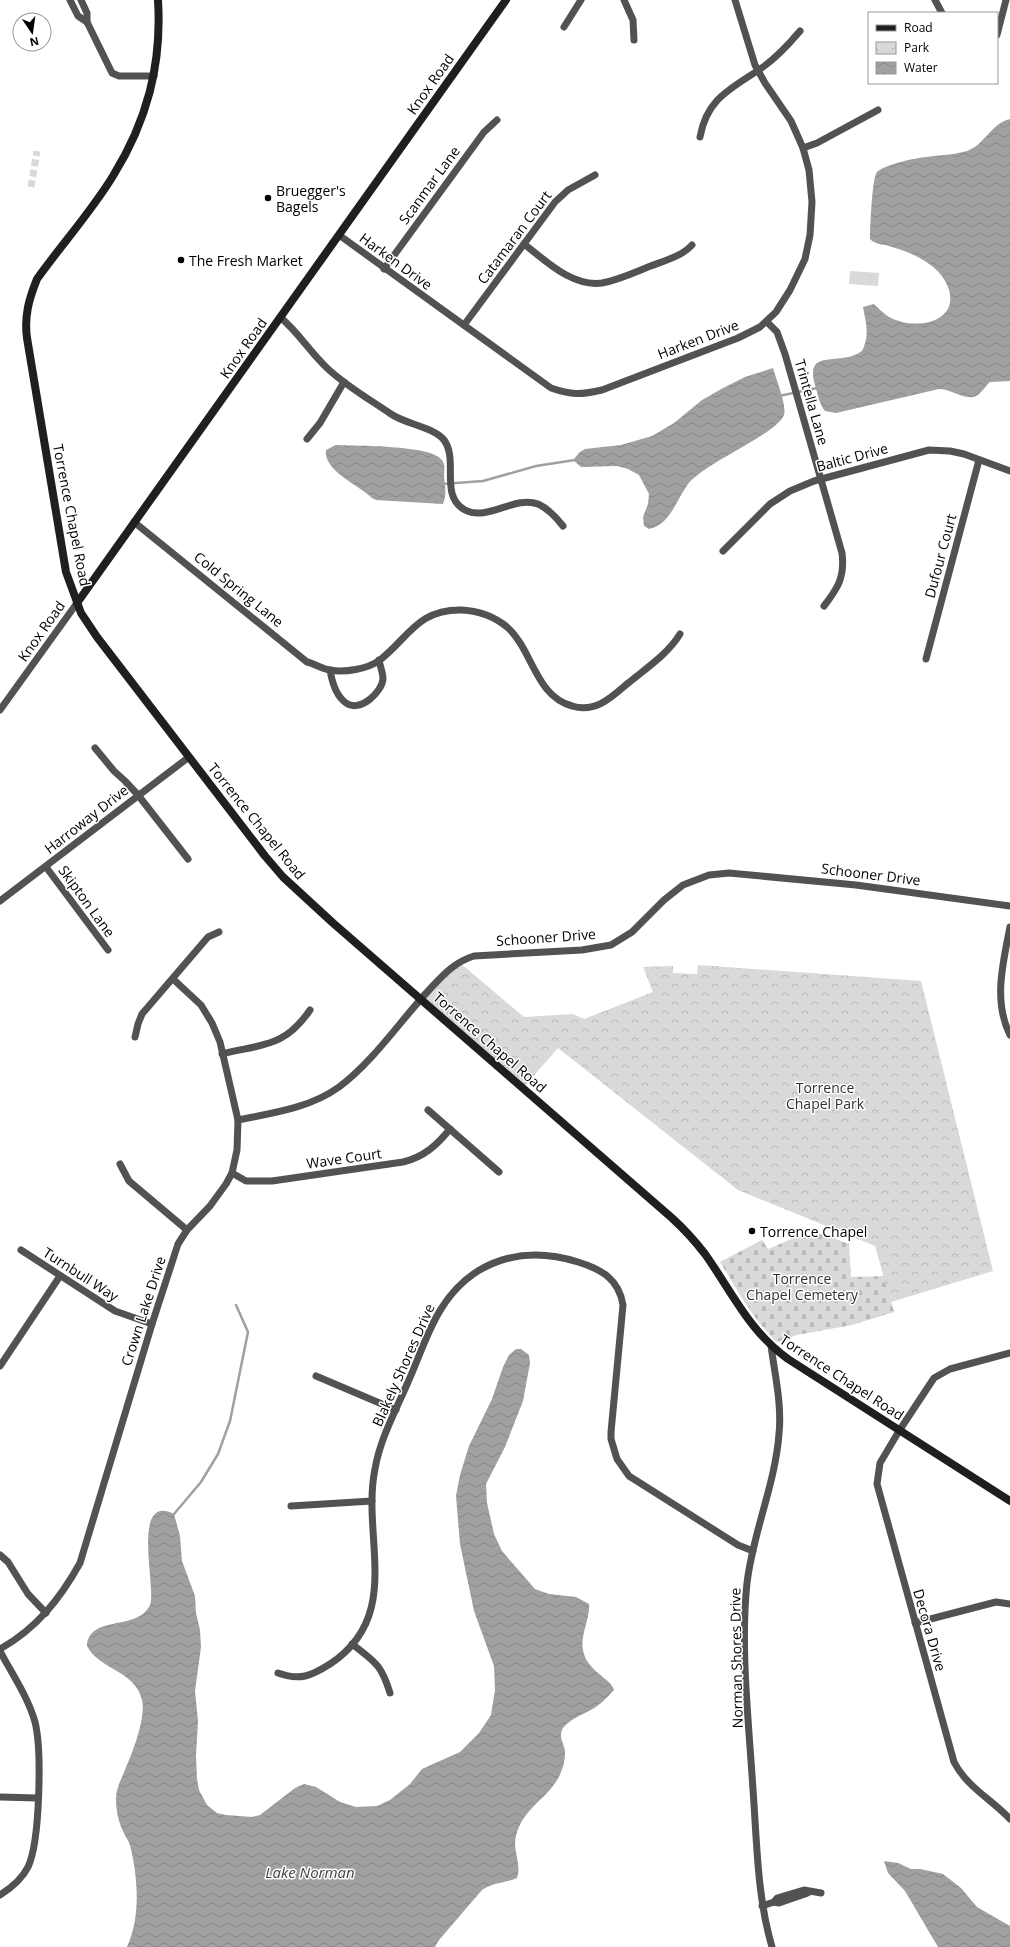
<svg xmlns="http://www.w3.org/2000/svg" width="1010" height="1947" font-family="'Open Sans',sans-serif">
<style>
.grass{fill:#d9d9d9}
.cemetery{fill:url(#cemetery-stones)}
.park{fill:url(#park-crowns)}
.water{fill:url(#water-waves)}
.lines{fill:none;stroke-linecap:round;stroke-linejoin:round}
.stream{stroke:#a0a0a0;stroke-width:2.5}
.street-tunnel{stroke:#d9d9d9;stroke-width:7;stroke-dasharray:7 3.5;stroke-linecap:butt}
.street{stroke:#525252;stroke-width:7}
.secondary{stroke:#1f1f1f;stroke-width:8}
.poi-dot{fill:#000;stroke:#fff;stroke-width:1.5}
.labels{text-anchor:middle;dominant-baseline:central;stroke-width:3;stroke-linejoin:round;paint-order:stroke}
.street-label{font-size:14px;fill:#000;stroke:#fff}
.poi-label{font-size:14px;fill:#000;stroke:#fff;text-anchor:start}
.park-label{font-size:14px;fill:#303030;stroke:#fff}
.water-label{font-size:15px;font-style:italic;fill:#414141;stroke:#fff}
</style>
<defs>
<pattern id="cemetery-stones" width="16" height="16" patternUnits="userSpaceOnUse"><rect width="16" height="16" fill="#d9d9d9"/><path d="M2 7V4a2 2 0 0 1 4 0v3zM10 15v-3a2 2 0 0 1 4 0v3z" fill="#b8b8b8"/></pattern>
<pattern id="park-crowns" width="20" height="18" patternUnits="userSpaceOnUse"><rect width="20" height="18" fill="#d9d9d9"/><path d="M2 6a3 3 0 1 1 6 0M12 15a3 3 0 1 1 6 0" fill="none" stroke="#b8b8b8"/></pattern>
<pattern id="water-waves" width="16" height="10" patternUnits="userSpaceOnUse"><rect width="16" height="10" fill="#a0a0a0"/><path d="M0 5q4-4 8 0t8 0" fill="none" stroke="#888"/></pattern>
</defs>
<rect width="100%" height="100%" fill="#fff"/>
<!-- grass -->
<path class="grass" d="M850 271 879 273 878 286 849 284Z"/>
<!-- cemetery -->
<path class="cemetery" d="M822 1234 849 1244 851 1277 884 1276 894 1312 852 1325 797 1335 777 1342C753 1320 737 1289 720 1262L762 1240 768 1249 796 1237Z"/>
<!-- park -->
<path class="park" d="M459 962 524 1017 573 1014 584 1019 653 992 643 967 673 966V973L697 974 698 965 921 981 993 1271 891 1302 875 1246 738 1190 558 1048 523 1088 421 999Z"/>
<!-- water -->
<g class="water">
<path d="M1010 119V381L990 382C985 386 982 393 976 396 965 401 951 389 939 389L836 413 825 411C819 404 818 394 815 385 804 347 841 367 862 351 870 336 866 323 863 307L874 304C882 312 888 318 899 321 923 329 960 319 948 287 940 265 913 253 892 247 885 244 875 245 870 239 870 229 872 177 877 172 886 164 915 158 927 157 940 155 954 155 967 151 986 144 990 124 1010 119Z"/>
<path d="M773 368C776 379 787 405 784 415 777 434 706 462 688 484 676 500 671 524 649 529L644 526 643 517 648 504 649 494 639 475 628 469 617 466 581 467 573 460 580 452 585 449 621 445 652 436 674 423 702 400 723 388 745 377Z"/>
<path d="M336 445C356 446 429 445 441 459 446 464 444 470 444 477 445 486 447 494 443 504L376 500 372 498C359 485 323 471 326 450Z"/>
<path d="M516 1349H521L529 1355 530 1363 523 1401 505 1447 486 1484 487 1503 494 1534 502 1551 535 1589 549 1594 576 1597 589 1604C590 1620 580 1635 583 1650 586 1671 612 1679 614 1690 610 1694 606 1699 601 1703 590 1713 572 1716 563 1728 557 1738 566 1745 565 1754 565 1760 563 1768 561 1772 551 1798 523 1806 516 1836 512 1850 522 1864 517 1878 506 1883 493 1882 482 1890L439 1940 435 1947H127C141 1916 138 1878 130 1845 128 1840 124 1834 122 1829 118 1820 116 1809 116 1799 116 1787 123 1776 127 1765 134 1749 146 1716 142 1700 135 1670 99 1670 87 1646 89 1614 137 1632 150 1605 157 1590 130 1492 174 1514L180 1536 182 1561 195 1596 196 1613 200 1630 201 1647 195 1691 198 1721 196 1755 197 1779 199 1790 207 1805 217 1813 226 1815 252 1817 260 1815 295 1788 304 1784 316 1787 340 1802 356 1807 377 1806 390 1800 410 1784 422 1769 460 1752 479 1733 491 1715 495 1690 494 1666 474 1611 460 1544 456 1496 460 1475 469 1446 492 1399 503 1367 509 1355Z"/>
<path d="M884 1861 898 1863 911 1869H920L943 1874 961 1888 977 1907 1010 1926V1947H938L905 1891 888 1873Z"/>
</g>
<g class="lines">
<!-- stream -->
<g class="stream">
<path d="M779 396 817 388"/>
<path d="M443 484 483 481 536 466 575 460"/>
<path d="M174 1514 201 1482 218 1454 230 1421 248 1332 236 1305"/>
</g>
<!-- street-tunnel -->
<path class="street-tunnel" d="M31 187 37 151"/>
<!-- street -->
<g class="street">
<path d="M70 0 78 16 87 22 112 73 119 76H154"/>
<path d="M81 0 87 13V22"/>
<path d="M624 0 633 20 634 40"/>
<path d="M935 0 942 13"/>
<path d="M564 27 581 0"/>
<path d="M997 35 1006 0"/>
<path d="M700 137C707 97 733 88 763 67 777 57 789 44 800 31"/>
<path d="M803 148 817 143 878 110"/>
<path d="M339 235 551 388C571 395 581 395 602 390L738 338 760 327 776 312 790 290 805 259 810 235 812 202 809 170 803 148 791 121 765 83 755 65 735 0"/>
<path d="M524 244C546 261 572 287 602 283 618 280 633 273 648 267 663 261 681 257 692 245"/>
<path d="M384 269 484 132 497 120"/>
<path d="M280 317C298 332 310 352 327 368 346 386 369 399 391 414 405 424 434 427 444 440 459 460 439 496 465 510 488 522 514 495 538 504 549 509 556 517 563 526"/>
<path d="M767 322 777 332 785 354 842 553C845 577 838 588 824 606"/>
<path d="M464 325 555 202 568 190 595 175"/>
<path d="M307 439 320 423 344 382"/>
<path d="M134 522 307 662C315 664 323 669 330 670 344 673 368 669 380 660 409 637 418 609 462 610 478 611 495 617 507 627 533 650 535 696 572 706 595 713 611 698 627 684 645 669 668 654 680 634"/>
<path d="M723 551 770 504 790 491 814 481 929 450 950 451 964 454 1010 471"/>
<path d="M926 659 979 460"/>
<path d="M330 670C332 682 336 696 346 703 360 713 382 692 383 679 383 673 380 666 379 660"/>
<path d="M0 710 77 603"/>
<path d="M95 748 114 771 125 781 138 795 188 859"/>
<path d="M46 867 108 950"/>
<path d="M0 901 189 757"/>
<path d="M1010 927C1003 963 993 1001 1010 1035"/>
<path d="M135 1037 138 1024 142 1014 208 937 219 932"/>
<path d="M222 1054C262 1044 284 1048 310 1010"/>
<path d="M428 1110 499 1172"/>
<path d="M238 1120C273 1113 310 1108 339 1087 372 1063 401 1020 429 990 442 976 454 962 474 956L582 950 611 945 632 932 664 900 683 885 709 875 729 873 856 885 1010 906"/>
<path d="M120 1164 129 1181 187 1230"/>
<path d="M232 1173 246 1181H272L403 1162C424 1157 437 1145 450 1129"/>
<path d="M21 1250 115 1311 152 1324"/>
<path d="M771 1346C775 1375 782 1405 779 1434 775 1485 753 1532 747 1583 740 1648 749 1724 753 1790 757 1842 757 1896 772 1947"/>
<path d="M1010 1353 950 1369 934 1378 899 1431 880 1463 877 1484 954 1762C967 1787 991 1799 1010 1819"/>
<path d="M0 1366 60 1276"/>
<path d="M316 1376 396 1410"/>
<path d="M291 1506 372 1501"/>
<path d="M0 1555 8 1562 28 1594 46 1613"/>
<path d="M915 1623 996 1602 1010 1604"/>
<path d="M352 1644C375 1662 381 1664 390 1693"/>
<path d="M0 1649C36 1629 60 1599 80 1563L152 1324 178 1244 187 1230 210 1206 226 1184 232 1173 237 1150 238 1120 220 1042 212 1023 201 1005 173 979"/>
<path d="M0 1651C12 1674 28 1697 35 1722 42 1750 40 1842 28 1867 22 1879 11 1888 0 1895"/>
<path d="M278 1673C300 1681 311 1676 330 1664 404 1615 361 1537 375 1469 380 1439 396 1410 408 1382 419 1358 427 1331 441 1309 472 1259 524 1245 578 1262 601 1269 619 1279 623 1305L611 1432V1439L617 1459 629 1476 738 1545 753 1551"/>
<path d="M0 1797 37 1798"/>
<path d="M774 1902 777 1898 804 1890 821 1893"/>
<path d="M762 1906 774 1902 779 1903 805 1894 809 1892"/>
</g>
<!-- secondary -->
<g class="secondary">
<path d="M158 0C162 65 147 121 113 176 91 212 62 244 37 279 29 299 24 316 27 338L66 572 81 613 97 637 265 856 283 877 333 923 672 1218C684 1229 695 1241 705 1254 732 1292 749 1331 788 1359L1010 1501"/>
<path d="M77 603 506 0"/>
</g>
</g>
<!-- markers -->
<g class="poi-dot">
<circle cx="268" cy="198" r="4"/>
<circle cx="181" cy="260" r="4"/>
<circle cx="752" cy="1231" r="4"/>
</g>
<g class="labels">
<!-- street labels -->
<g class="street-label">
<text transform="translate(430 84) rotate(-55)">Knox Road</text>
<text transform="translate(429 185) rotate(-54)">Scanmar Lane</text>
<text transform="translate(514 237) rotate(-53)">Catamaran Court</text>
<text transform="translate(396 261) rotate(36)">Harken Drive</text>
<text transform="translate(698 339) rotate(-21)">Harken Drive</text>
<text transform="translate(243 348) rotate(-55)">Knox Road</text>
<text transform="translate(812 402) rotate(74)">Trintella Lane</text>
<text transform="translate(852 457) rotate(-15)">Baltic Drive</text>
<text transform="translate(72 515) rotate(79)">Torrence Chapel Road</text>
<text transform="translate(940 556) rotate(-75)">Dufour Court</text>
<text transform="translate(239 589) rotate(39)">Cold Spring Lane</text>
<text transform="translate(41 631) rotate(-55)">Knox Road</text>
<text transform="translate(86 819) rotate(-38)">Harroway Drive</text>
<text transform="translate(257 821) rotate(51)">Torrence Chapel Road</text>
<text transform="translate(871 874) rotate(7)">Schooner Drive</text>
<text transform="translate(87 901) rotate(54)">Skipton Lane</text>
<text transform="translate(546 937) rotate(-4)">Schooner Drive</text>
<text transform="translate(490 1042) rotate(41)">Torrence Chapel Road</text>
<text transform="translate(344 1158) rotate(-8)">Wave Court</text>
<text transform="translate(81 1274) rotate(33)">Turnbull Way</text>
<text transform="translate(143 1311) rotate(-72)">Crown Lake Drive</text>
<text transform="translate(403 1365) rotate(-66)">Blakely Shores Drive</text>
<text transform="translate(842 1377) rotate(33)">Torrence Chapel Road</text>
<text transform="translate(930 1630) rotate(74)">Decora Drive</text>
<text transform="translate(736 1658) rotate(-91)">Norman Shores Drive</text>
</g>
<!-- poi labels -->
<g class="poi-label">
<text x="276" y="190">Bruegger's<tspan x="276" dy="16">Bagels</tspan></text>
<text x="189" y="260">The Fresh Market</text>
<text x="760" y="1231">Torrence Chapel</text>
</g>
<!-- park labels -->
<g class="park-label">
<text x="825" y="1087">Torrence<tspan x="825" dy="16">Chapel Park</tspan></text>
<text x="802" y="1278">Torrence<tspan x="802" dy="16">Chapel Cemetery</tspan></text>
</g>
<!-- water labels -->
<g class="water-label">
<text x="310" y="1872">Lake Norman</text>
</g>
</g>
<!-- legend -->
<rect x="868" y="12" width="130" height="72" fill="#ffffff" stroke="#999999"/>
<rect x="876" y="25" width="20" height="6" fill="#1f1f1f" stroke="#999999"/>
<text x="904" y="32" font-size="12" fill="#000000">Road</text>
<rect x="876" y="42" width="20" height="12" fill="url(#park-crowns)" stroke="#999999"/>
<text x="904" y="52" font-size="12" fill="#000000">Park</text>
<rect x="876" y="62" width="20" height="12" fill="url(#water-waves)" stroke="#999999"/>
<text x="904" y="72" font-size="12" fill="#000000">Water</text>
<!-- north arrow -->
<g transform="translate(32 32) rotate(167)"><circle r="19" fill="#ffffff" stroke="#999999"/>
<path d="M0-3L7 15L0 10L-7 15Z" fill="#000000"/>
<text y="-6" font-size="11" font-weight="bold" text-anchor="middle" fill="#000000">N</text>
</g>
</svg>
